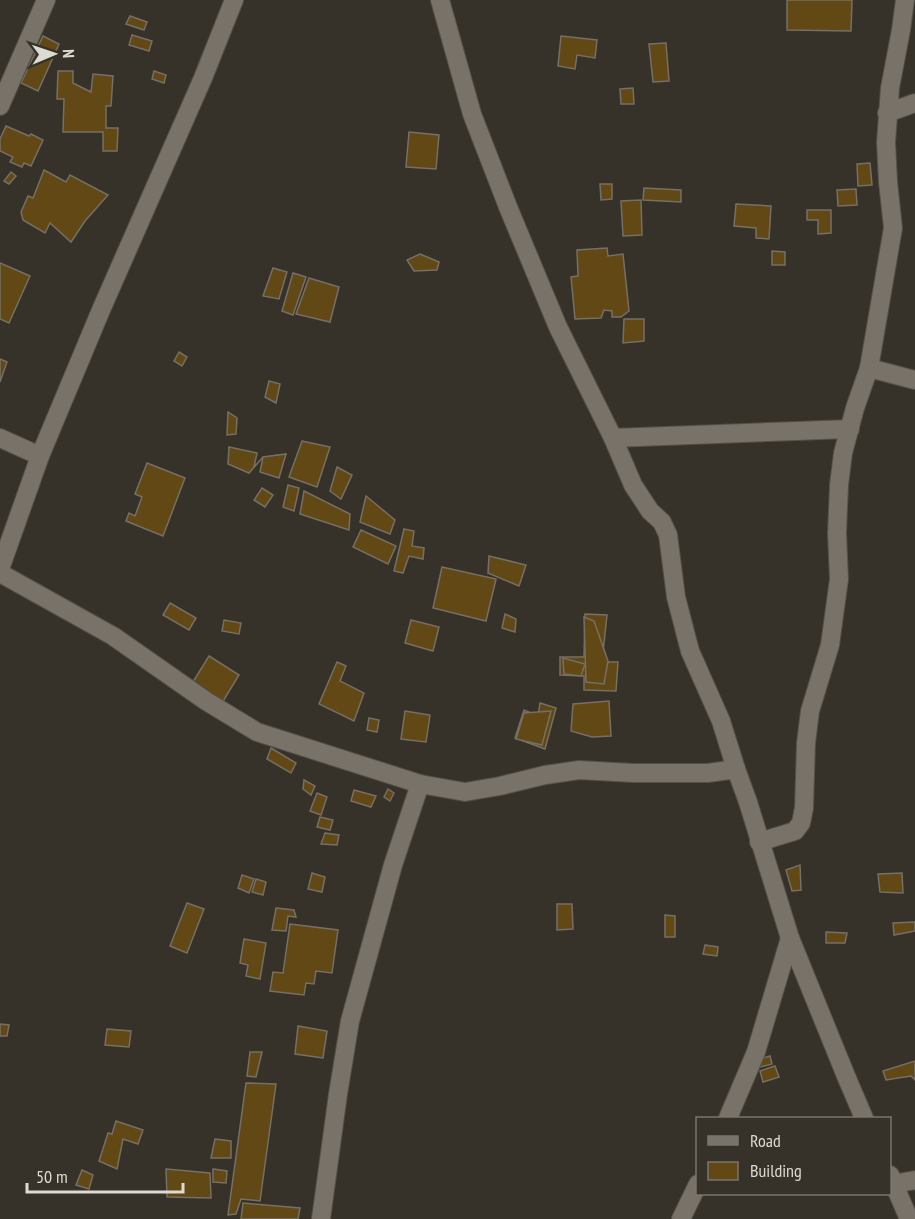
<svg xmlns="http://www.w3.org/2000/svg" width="915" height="1219" font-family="'PT Sans Narrow',sans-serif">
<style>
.building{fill:#614815;stroke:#756f65;stroke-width:1.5}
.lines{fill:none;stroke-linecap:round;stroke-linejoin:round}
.minor-casing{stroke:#535048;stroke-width:20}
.minor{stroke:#787268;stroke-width:18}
</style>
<rect width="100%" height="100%" fill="#373229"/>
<!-- building -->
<g class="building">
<path d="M787 0H852L851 31 787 30Z"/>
<path d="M130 16 147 22 144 30 126 24Z"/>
<path d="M132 35 152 41 149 51 129 45Z"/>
<path d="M43 36 59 44 38 91 21 83Z"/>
<path d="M561 36 597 40 595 58 577 55 575 69 558 66Z"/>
<path d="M666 43 669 81 653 82 649 44Z"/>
<path d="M58 71H73V83L91 92 93 74 113 76 111 106H106V128H118L117 151H103V132H63L64 99H57Z"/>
<path d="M154 71 166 75 164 83 152 79Z"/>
<path d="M633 88 634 104H621L620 89Z"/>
<path d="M6 126 29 136 31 134 43 140 31 166 24 163 22 167 10 162 13 157 0 151V139Z"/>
<path d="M409 132 439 135 436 169 406 167Z"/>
<path d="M870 163 872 185 858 186 857 164Z"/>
<path d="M44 170 66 182 70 175 108 195 85 221 71 242 50 223 45 233 23 220 21 212 28 196 33 198Z"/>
<path d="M11 172 16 176 9 184 4 181Z"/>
<path d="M600 184H612V199L601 200Z"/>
<path d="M644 188 681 190V202L643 200Z"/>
<path d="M856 189 857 205 838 206 837 190Z"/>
<path d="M641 200 642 235 623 236 621 201Z"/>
<path d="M736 204 771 206 769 239 756 238V228L734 226Z"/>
<path d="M807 210H831V233L818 234V220H807Z"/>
<path d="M607 248 608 256 623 254 629 311 621 317H612V311L604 310 601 318 575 319 571 277 578 276 577 250Z"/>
<path d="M772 251 785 252V265H772Z"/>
<path d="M420 254 439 262 437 270 414 271 407 260Z"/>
<path d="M0 263 30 276 9 323 0 319Z"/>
<path d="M273 268 287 272 279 299 263 296Z"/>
<path d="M293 273 306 277 293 315 282 311Z"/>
<path d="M309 278 339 287 330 322 296 314Z"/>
<path d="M624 319H644V341L623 343Z"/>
<path d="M179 352 187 357 182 366 174 361Z"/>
<path d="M0 359 7 362 0 382Z"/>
<path d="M269 381 280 384 276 403 265 397Z"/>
<path d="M228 412 237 418 236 434 227 435Z"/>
<path d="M302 441 330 447 317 487 289 477Z"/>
<path d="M229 447 257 453 254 467 263 457 249 473 228 464Z"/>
<path d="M286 454 279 478 260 472 263 457Z"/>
<path d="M147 463 185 478 163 536 126 521 129 513 135 516 142 497 135 494Z"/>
<path d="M337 467 352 475 341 499 330 491Z"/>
<path d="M288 485 299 488 294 511 283 507Z"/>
<path d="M262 488 273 495 265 507 254 500Z"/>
<path d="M304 491 350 514 349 530 300 514Z"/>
<path d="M366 496 395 520 390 534 360 522Z"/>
<path d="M404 529 414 531 412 546 424 548 423 559 409 556 403 573 394 571Z"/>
<path d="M361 530 396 546 388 564 353 547Z"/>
<path d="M489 556 526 565 519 586 488 573Z"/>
<path d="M442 567 496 579 486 621 433 608Z"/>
<path d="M170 603 196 618 189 630 163 615Z"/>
<path d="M505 614 516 619 515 632 502 628Z"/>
<path d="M585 614 607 615 602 662H618L616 691 584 690V676L560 675V657H584Z"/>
<path d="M584 617 594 621 608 661 604 684 586 682Z"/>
<path d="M224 620 241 623 239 634 222 631Z"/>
<path d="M411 620 439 627 433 651 405 643Z"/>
<path d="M209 656 239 675 222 703 191 685Z"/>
<path d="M563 658 585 664 581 676 564 674Z"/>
<path d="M337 662 346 666 340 681 364 693 354 721 319 704Z"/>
<path d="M609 701 611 736 592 737 571 731 573 704Z"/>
<path d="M540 703 556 708 545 749 515 738 524 710 538 716Z"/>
<path d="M405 711 430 715 426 742 401 739Z"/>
<path d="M551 711 542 745 516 739 524 713Z"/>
<path d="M369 718 379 720 377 732 367 730Z"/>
<path d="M271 748 296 763 291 773 267 759Z"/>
<path d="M304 780 315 786 311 795 303 789Z"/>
<path d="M388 789 394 793 390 801 384 797Z"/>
<path d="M354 790 376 796 371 807 351 801Z"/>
<path d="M317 793 327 797 321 815 310 811Z"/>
<path d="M320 817 333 820 330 830 317 827Z"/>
<path d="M325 833 339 835 337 845 321 844Z"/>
<path d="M800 865 801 890 792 891 786 870Z"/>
<path d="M312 873 325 877 322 892 308 889Z"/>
<path d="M902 873 903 893 880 892 878 874Z"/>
<path d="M242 875 254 879 249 893 238 888Z"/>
<path d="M256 879 266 882 263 895 252 892Z"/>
<path d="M187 903 204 909 187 953 170 946Z"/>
<path d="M557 904H572L573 929 557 930Z"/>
<path d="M276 908 294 910 296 917 288 916 286 931 272 930Z"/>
<path d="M665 915 675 916V937H665Z"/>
<path d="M915 922V931L894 935 893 923Z"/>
<path d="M290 924 338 930 332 973 316 971 314 984 306 983 304 995 270 991 273 972 283 973Z"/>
<path d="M826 932 847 933 845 943H826Z"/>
<path d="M244 939 266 943 260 979 246 976 248 965 240 963Z"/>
<path d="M705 945 718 947 717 956 703 954Z"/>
<path d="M0 1024 9 1025 7 1036H0Z"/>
<path d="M298 1026 327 1031 323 1058 295 1054Z"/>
<path d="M107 1029 131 1031 129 1047 105 1045Z"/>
<path d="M250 1052H262L256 1077 247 1076Z"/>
<path d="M770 1056 772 1064 760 1067 759 1059Z"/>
<path d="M915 1061V1080L911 1076 886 1080 883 1071Z"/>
<path d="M775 1066 779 1077 763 1082 760 1071Z"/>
<path d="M246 1083 276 1084 260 1201 241 1199 236 1214 228 1215Z"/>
<path d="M116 1121 143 1130 138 1144 123 1139 117 1169 99 1161 108 1133 112 1134Z"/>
<path d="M215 1139 231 1141V1158H211Z"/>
<path d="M166 1169 210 1173 211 1198 167 1197Z"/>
<path d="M213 1169 227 1171 226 1183 213 1182Z"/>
<path d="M82 1170 93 1175 89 1189 76 1185Z"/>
<path d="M243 1203 300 1208 298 1219H241Z"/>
</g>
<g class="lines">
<!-- minor casing -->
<g class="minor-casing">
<g id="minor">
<path d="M440 0 472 114 508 207 558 327 613 438 633 485 650 511 662 522 668 535 676 597 690 651 721 721 736 769"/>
<path d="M0 106 46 0"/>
<path d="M887 113 915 103"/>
<path d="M869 368 915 380"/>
<path d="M0 438 40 456"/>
<path d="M613 438 850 429"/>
<path d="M0 569 40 456 101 310 203 78 234 0"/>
<path d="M0 573 113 636 206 701 257 732 420 784 465 792 500 786 545 775 579 770 633 773H708L736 769 748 802 790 938 846 1076 864 1118"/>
<path d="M759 842 795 831 801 823 804 808 806 743 810 711 830 645 839 579 837 533 839 485 843 453 855 408 869 368 893 228 888 182 886 142 890 88 901 30 905 0"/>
<path d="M728 1118 756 1052 790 938"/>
<path d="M890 1175 909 1219"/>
<path d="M893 1184 915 1180"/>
<path d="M321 1219 338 1094 350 1021 393 865 420 784"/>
<path d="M681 1219 698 1184"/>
</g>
</g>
<!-- minor -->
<use href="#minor" class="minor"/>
</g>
<!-- legend -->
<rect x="696" y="1117" width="195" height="78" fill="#373229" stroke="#79756d" stroke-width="1.5"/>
<rect x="708" y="1136" width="30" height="9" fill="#787268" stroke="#79756d" stroke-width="1.5"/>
<text x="750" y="1147" font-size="18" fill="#dddad4">Road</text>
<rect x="708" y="1162" width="30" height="18" fill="#614815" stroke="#79756d" stroke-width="1.5"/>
<text x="750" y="1177" font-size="18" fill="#dddad4">Building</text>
<!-- north arrow -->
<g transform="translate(54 54) rotate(88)" stroke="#373229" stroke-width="4.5" paint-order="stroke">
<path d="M0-4.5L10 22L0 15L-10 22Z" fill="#dddad4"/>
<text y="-9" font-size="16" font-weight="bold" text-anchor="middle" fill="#dddad4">N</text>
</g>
<!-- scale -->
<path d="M27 1183v9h156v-9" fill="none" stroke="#dddad4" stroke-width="3"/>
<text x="36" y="1183" font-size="18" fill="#dddad4" stroke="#373229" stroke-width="4.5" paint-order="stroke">50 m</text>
</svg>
